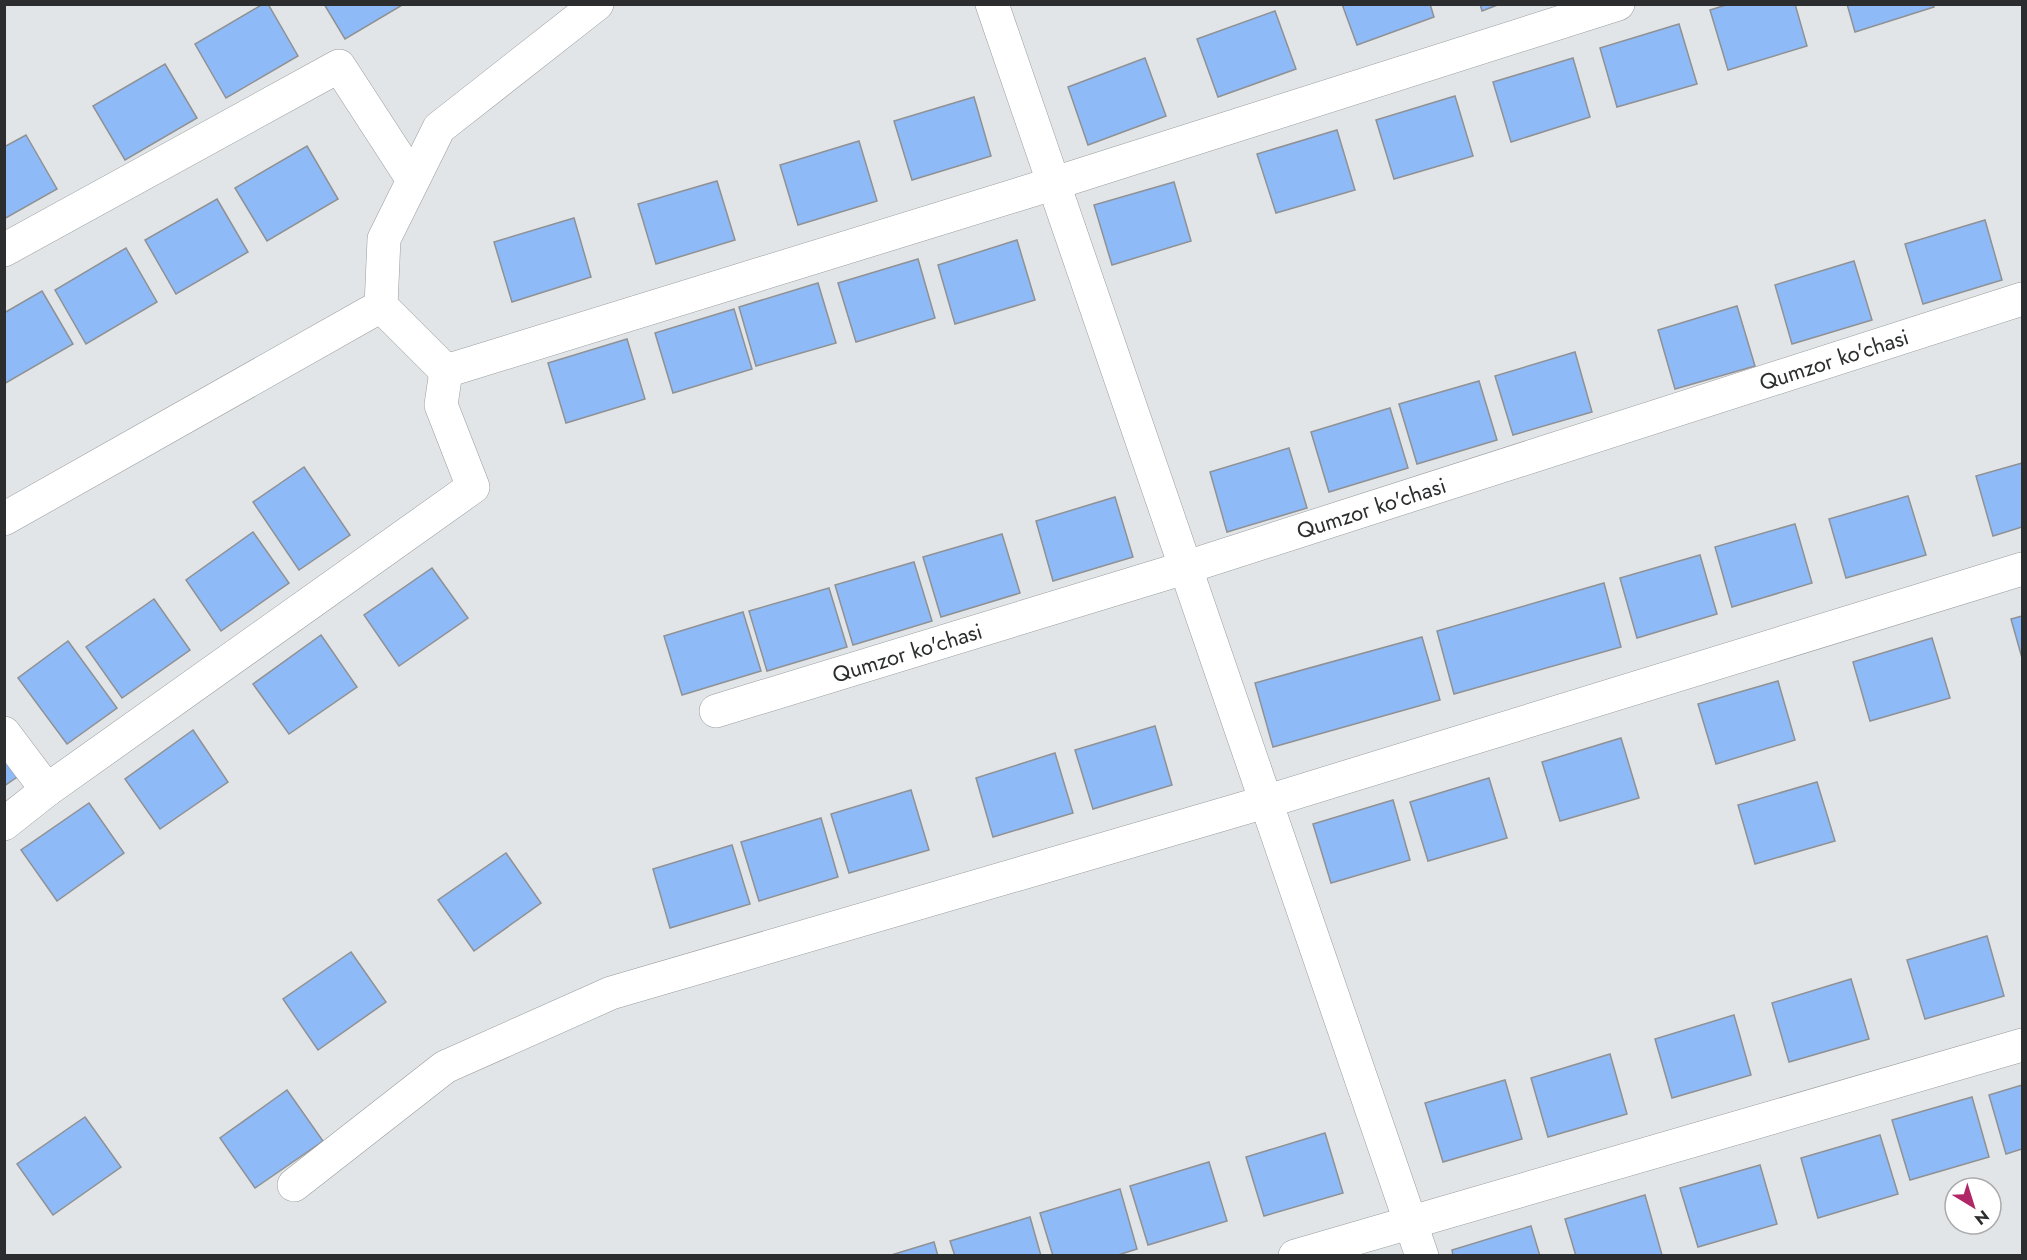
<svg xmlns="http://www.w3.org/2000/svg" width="2027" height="1260" font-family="Jost,sans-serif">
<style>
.building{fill:#8fbaf8;stroke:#8f9194;stroke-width:1.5}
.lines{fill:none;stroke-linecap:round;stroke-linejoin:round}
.street-casing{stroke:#999d9e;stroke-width:34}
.secondary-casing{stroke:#999d9e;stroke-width:34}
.street{stroke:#fff;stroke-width:33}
.secondary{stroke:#fff;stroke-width:33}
.labels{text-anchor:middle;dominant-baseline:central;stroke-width:5;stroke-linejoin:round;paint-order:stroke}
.street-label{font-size:22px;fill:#2c2d2e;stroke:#fff}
</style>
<rect width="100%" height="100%" fill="#e1e5e7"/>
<!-- building -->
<g class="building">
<path d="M263 4H268L298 56 226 98 195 44Z"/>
<path d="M324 4H404L345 39Z"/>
<path d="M1342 4H1430L1434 17 1357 45Z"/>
<path d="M1480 4H1500L1482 11Z"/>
<path d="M1729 4H1795L1807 46 1728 70 1710 10Z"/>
<path d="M1847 4H1933L1934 7 1855 32Z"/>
<path d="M1275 11 1296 69 1218 97 1197 39Z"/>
<path d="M1679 24 1697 84 1617 107 1600 48Z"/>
<path d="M1145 58 1166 116 1088 145 1068 87Z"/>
<path d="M1573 58 1590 117 1511 142 1493 82Z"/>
<path d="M165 64 197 118 125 160 93 106Z"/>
<path d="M1455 96 1473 156 1394 179 1376 120Z"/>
<path d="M974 97 991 156 912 180 894 121Z"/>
<path d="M1337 130 1355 190 1276 213 1257 154Z"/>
<path d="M26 135 57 189 4 219V147Z"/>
<path d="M859 141 877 201 798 225 780 165Z"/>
<path d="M307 146 338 199 267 241 235 188Z"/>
<path d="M717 181 735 240 656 264 638 204Z"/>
<path d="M1174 182 1191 241 1112 265 1094 205Z"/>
<path d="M217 199 248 252 176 294 145 240Z"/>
<path d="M574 218 591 277 512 302 494 242Z"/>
<path d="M1985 220 2002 280 1923 304 1905 244Z"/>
<path d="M1017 240 1035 300 955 324 938 265Z"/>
<path d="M126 248 157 302 86 344 55 290Z"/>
<path d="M918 259 935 318 856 342 838 283Z"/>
<path d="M1854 261 1872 320 1792 344 1775 285Z"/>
<path d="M818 283 836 343 756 366 739 307Z"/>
<path d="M42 291 73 344 4 384V313Z"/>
<path d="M1737 306 1755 366 1675 389 1658 330Z"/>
<path d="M734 309 752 369 673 393 655 333Z"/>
<path d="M627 339 645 399 566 423 548 363Z"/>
<path d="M1575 352 1592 412 1513 435 1495 376Z"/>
<path d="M1479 381 1497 440 1417 464 1399 404Z"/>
<path d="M1390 408 1408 468 1329 492 1311 432Z"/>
<path d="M1289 448 1307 508 1227 532 1210 472Z"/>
<path d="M2022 463V527L1993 536 1976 476Z"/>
<path d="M304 467 350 535 299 570 253 502Z"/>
<path d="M1908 496 1926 555 1846 578 1829 519Z"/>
<path d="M1115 497 1133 557 1053 581 1036 521Z"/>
<path d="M1795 524 1812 583 1732 607 1715 547Z"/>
<path d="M253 532 289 583 221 631 186 580Z"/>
<path d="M1002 534 1020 593 941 617 923 557Z"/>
<path d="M1700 555 1717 614 1637 638 1620 578Z"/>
<path d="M914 562 932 621 853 645 835 585Z"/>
<path d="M432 568 468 618 399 666 364 615Z"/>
<path d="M1604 583 1621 647 1454 694 1437 631Z"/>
<path d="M829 588 847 647 767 671 749 611Z"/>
<path d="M154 599 190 650 122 698 86 647Z"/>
<path d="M743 612 761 671 682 695 664 636Z"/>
<path d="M2022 616V658L2011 619Z"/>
<path d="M321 635 357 687 289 734 253 684Z"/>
<path d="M1422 637 1440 700 1273 747 1255 683Z"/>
<path d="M1932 638 1950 698 1870 721 1853 662Z"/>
<path d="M68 641 117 708 67 744 18 678Z"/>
<path d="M1778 681 1795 740 1716 764 1698 704Z"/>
<path d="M1155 726 1172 785 1093 809 1075 750Z"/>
<path d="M193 730 228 782 160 829 125 779Z"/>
<path d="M1621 738 1639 798 1560 821 1542 762Z"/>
<path d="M4 753 20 775 4 786Z"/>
<path d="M1055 753 1073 813 993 837 976 778Z"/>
<path d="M1489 778 1507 838 1428 861 1410 802Z"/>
<path d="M1817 782 1835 841 1755 864 1738 805Z"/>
<path d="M911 790 929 850 849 873 831 814Z"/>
<path d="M1393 800 1410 860 1331 883 1313 824Z"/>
<path d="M89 803 124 853 57 901 21 850Z"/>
<path d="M821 818 838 877 759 901 741 842Z"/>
<path d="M732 845 750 904 670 928 653 869Z"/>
<path d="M506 853 541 903 474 951 438 900Z"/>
<path d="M1987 936 2004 996 1925 1019 1907 960Z"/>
<path d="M351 952 386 1002 318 1050 283 999Z"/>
<path d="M1851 979 1869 1039 1789 1062 1772 1003Z"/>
<path d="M1734 1015 1751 1075 1672 1098 1655 1039Z"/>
<path d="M1610 1054 1627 1114 1548 1137 1531 1078Z"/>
<path d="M1505 1080 1522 1139 1443 1162 1425 1103Z"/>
<path d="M2022 1085V1149L2006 1154 1989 1095Z"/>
<path d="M287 1090 323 1141 255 1188 220 1138Z"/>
<path d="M1972 1097 1989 1157 1910 1180 1892 1120Z"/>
<path d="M85 1117 121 1167 53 1215 17 1164Z"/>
<path d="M1325 1133 1343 1193 1264 1216 1246 1157Z"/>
<path d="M1880 1135 1898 1194 1818 1218 1801 1158Z"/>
<path d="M1209 1162 1227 1221 1148 1245 1130 1186Z"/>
<path d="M1760 1165 1777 1224 1698 1247 1680 1188Z"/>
<path d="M1120 1189 1137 1249 1115 1256H1053L1040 1213Z"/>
<path d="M1645 1195 1662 1255 1576 1256 1565 1219Z"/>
<path d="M1030 1217 1041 1256H955L950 1241Z"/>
<path d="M1531 1226 1540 1256H1453L1452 1250Z"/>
<path d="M934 1242 938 1256H888Z"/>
</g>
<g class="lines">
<!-- street casing -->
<g class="street-casing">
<g id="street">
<path d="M4 250 339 66 413 180"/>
<path d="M446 371 1052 184 1618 4"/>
<path d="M446 371 381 306 384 239 439 128 597 4"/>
<path d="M4 519 381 306"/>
<path id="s1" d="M716 711 1184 568 2022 299"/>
<path d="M4 733 47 790"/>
<path d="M4 824 47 790 473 487 441 405 446 371"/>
<path d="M294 1185 445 1067 611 993 1265 802 2022 569"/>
<path d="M1295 1256 2022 1045"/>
</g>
</g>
<!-- secondary casing -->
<g class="secondary-casing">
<path id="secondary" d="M992 4 1422 1256"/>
</g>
<!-- street -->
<use href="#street" class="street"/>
<!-- secondary -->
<use href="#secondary" class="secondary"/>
</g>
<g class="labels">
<!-- street labels -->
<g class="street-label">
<text stroke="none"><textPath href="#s1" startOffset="1172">Qumzor ko'chasi</textPath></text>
<text stroke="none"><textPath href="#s1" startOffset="686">Qumzor ko'chasi</textPath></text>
<text stroke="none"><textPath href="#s1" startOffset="200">Qumzor ko'chasi</textPath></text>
</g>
</g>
<!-- border -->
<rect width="2027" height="1260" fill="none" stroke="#2c2d2e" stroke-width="12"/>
<!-- north arrow -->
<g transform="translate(1973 1206) rotate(142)"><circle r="28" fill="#ffffff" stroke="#ababab" stroke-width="1.5"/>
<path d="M0-4.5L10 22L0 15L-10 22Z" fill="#b12664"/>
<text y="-9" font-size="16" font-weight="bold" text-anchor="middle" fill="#2c2d2e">N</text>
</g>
</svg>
